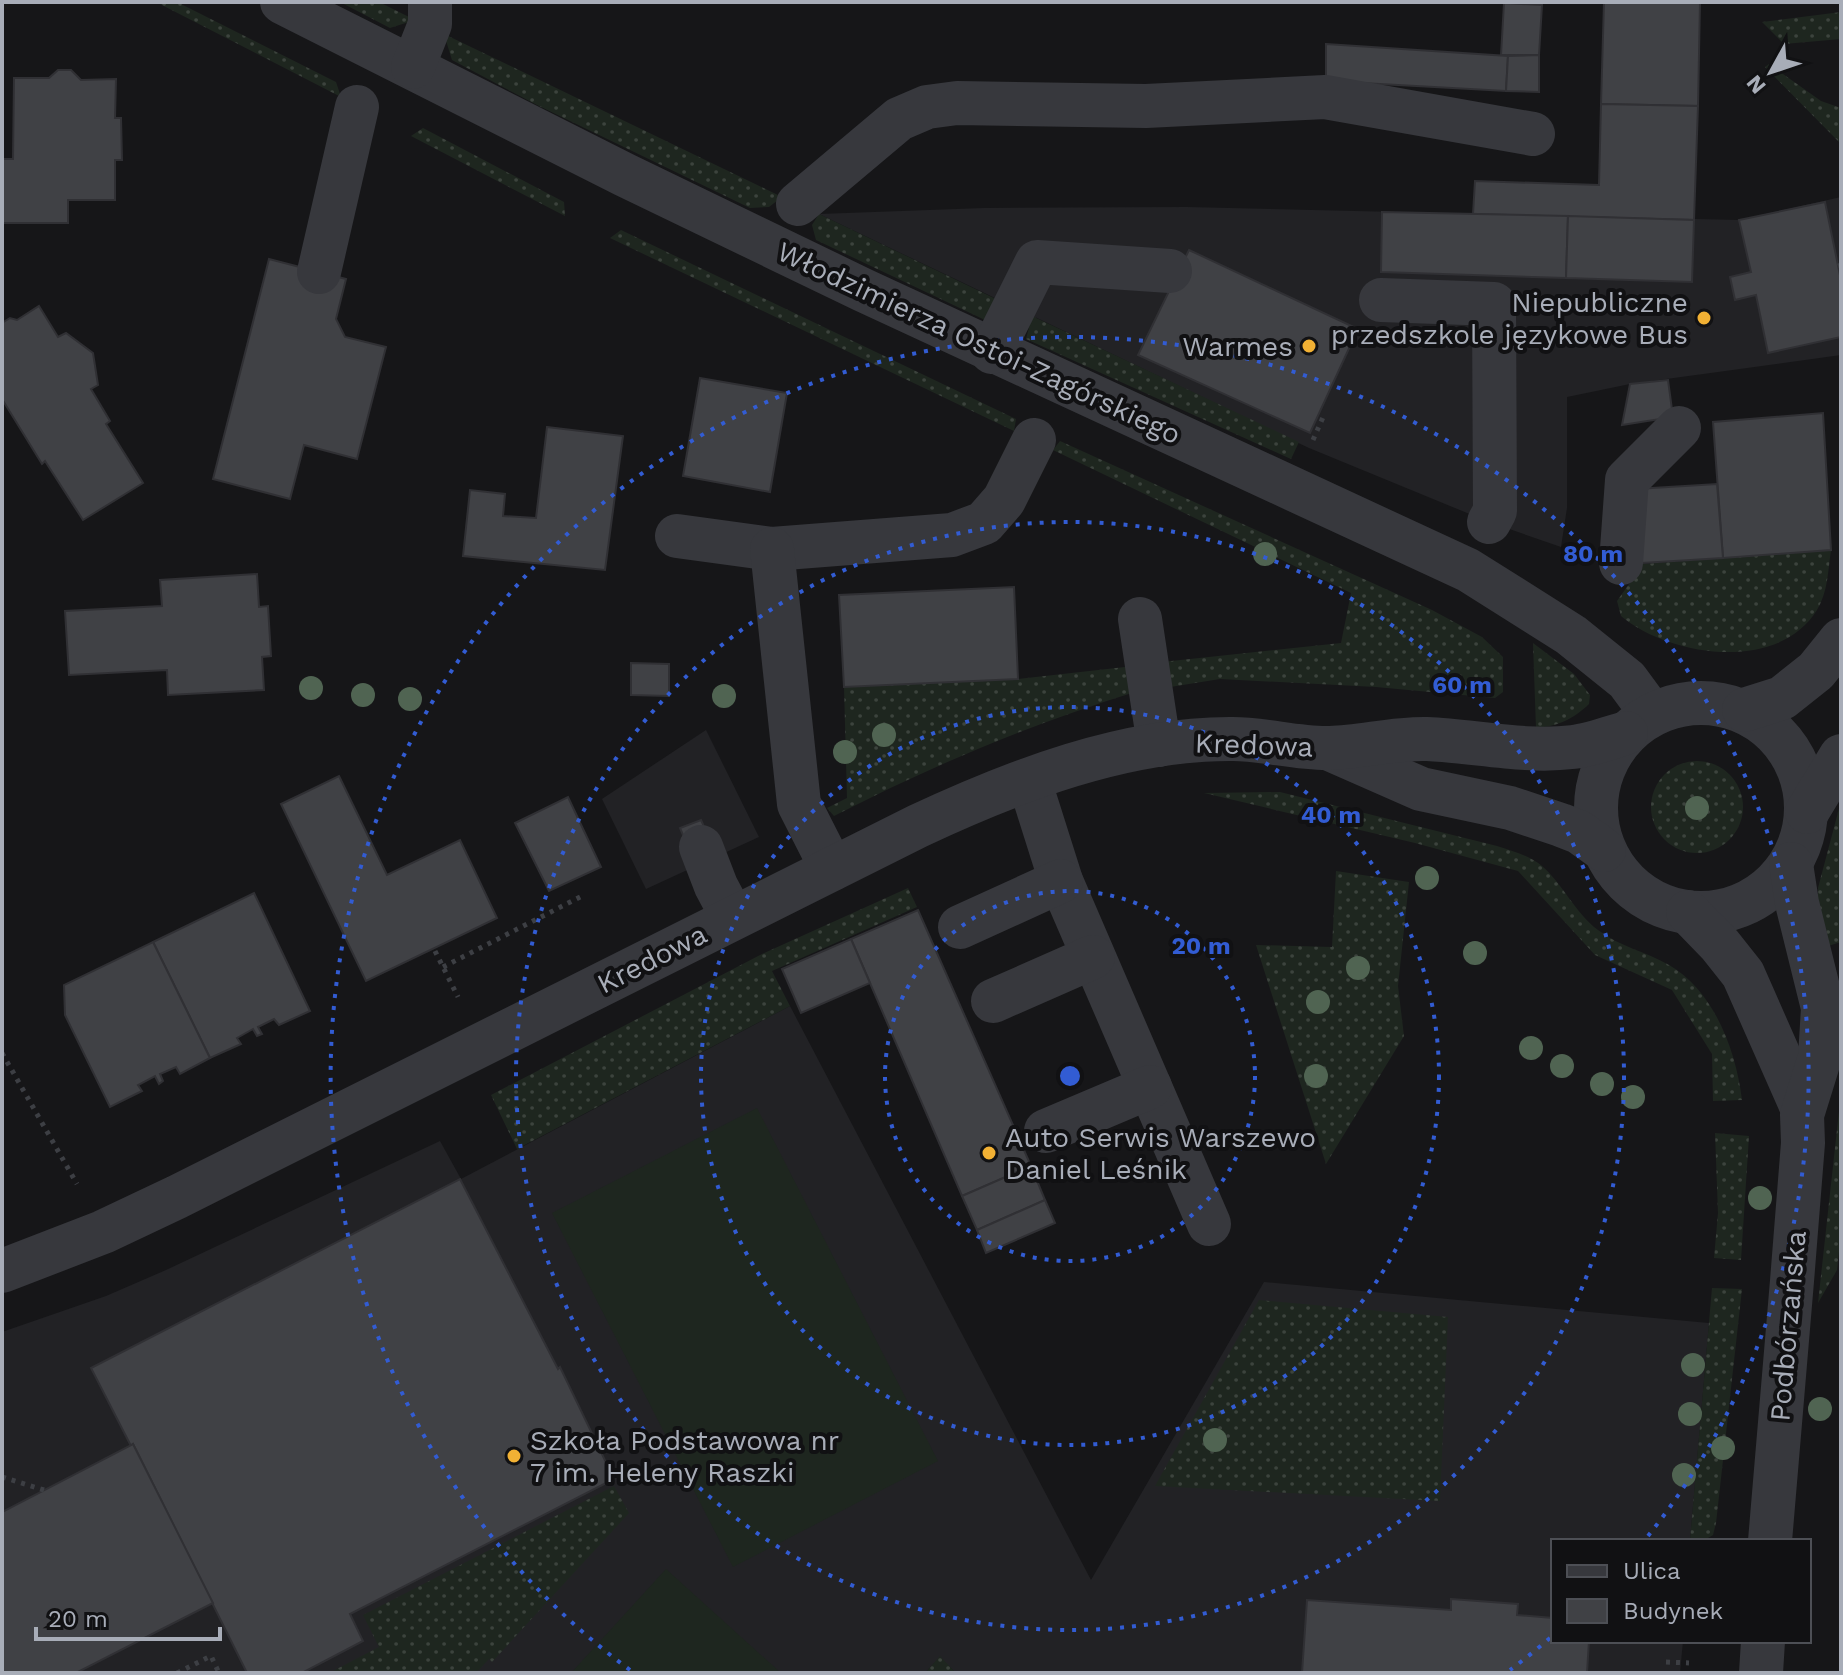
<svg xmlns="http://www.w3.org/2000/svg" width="1843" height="1675" font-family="'Work Sans',sans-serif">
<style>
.built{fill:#222225}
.grass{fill:url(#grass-dots)}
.garden{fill:#1e261f}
.building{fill:#404145;stroke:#303034;stroke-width:2}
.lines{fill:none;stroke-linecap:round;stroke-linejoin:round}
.path{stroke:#3d3f44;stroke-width:5;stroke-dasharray:4 6;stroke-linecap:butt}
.minor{stroke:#37383d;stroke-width:44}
.tree{fill:#506452}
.ring{fill:none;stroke:#325cd3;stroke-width:4;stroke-dasharray:4 8}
.poi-dot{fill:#f2b134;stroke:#111113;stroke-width:3}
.labels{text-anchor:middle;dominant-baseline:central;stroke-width:8;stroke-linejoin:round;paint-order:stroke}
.poi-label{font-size:28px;fill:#a8adb8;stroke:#111113;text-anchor:end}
.street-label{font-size:28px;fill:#a8adb8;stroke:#111113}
.centre{fill:#325cd3;stroke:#111113;stroke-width:4}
.ring-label{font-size:24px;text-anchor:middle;font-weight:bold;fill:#325cd3;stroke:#111113;stroke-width:8;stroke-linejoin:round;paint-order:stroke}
</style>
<defs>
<pattern id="grass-dots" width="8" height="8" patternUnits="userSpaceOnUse" patternTransform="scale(2)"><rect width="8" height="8" fill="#1e261f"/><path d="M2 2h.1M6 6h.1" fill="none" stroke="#3c433d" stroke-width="1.8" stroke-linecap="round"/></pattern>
</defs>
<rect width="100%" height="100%" fill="#161618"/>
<!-- built -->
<g class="built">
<path d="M1841 197V355L1630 384 1567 397V508L1561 547 1489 522 1309 448 819 214 984 208 1187 207 1739 220Z"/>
<path d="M706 730 759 837 646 889 602 799Z"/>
<path d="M790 1006 1091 1580 1264 1282 1709 1323 1690 1541H1553V1641H1683L1680 1673H956L940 1657 925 1673H2V1332L106 1296 166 1270 440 1141 461 1179Z"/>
</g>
<!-- grass -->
<g class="grass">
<path d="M156 2H177L336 82 341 97Z"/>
<path d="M340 2H379L415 20 390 28Z"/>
<path d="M1841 12V39L1784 44 1762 22Z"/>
<path d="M444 34 782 197 769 207 750 208 537 105 452 60Z"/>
<path d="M1769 64 1821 101 1841 108V144L1765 67Z"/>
<path d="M423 128 564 202 565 216 411 136Z"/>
<path d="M819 214 996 299 985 320 816 240 812 225Z"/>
<path d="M621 230 1016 419 1014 431 610 238Z"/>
<path d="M1032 316 1299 442 1291 459 1026 339Z"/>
<path d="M1060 441 1432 610 1482 637 1503 657V692L1495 698 1376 687 1220 679 1164 688 1162 662 1341 643 1351 593 1053 450Z"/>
<path d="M1831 550C1828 570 1828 592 1817 610 1778 673 1670 657 1621 616L1617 601 1643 564Z"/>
<path d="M1533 643 1574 674 1590 695 1589 704C1572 720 1558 726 1536 728Z"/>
<path d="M1134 666 1135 692C1028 725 934 765 834 816L827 808 847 798 844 687 1018 679Z"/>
<circle cx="1697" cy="807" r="46"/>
<path d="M1280 792 1497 846C1512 851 1529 855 1542 866 1563 884 1575 913 1598 930 1620 947 1645 951 1669 965 1714 991 1736 1050 1742 1100L1713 1101 1712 1054 1672 990 1595 955 1518 871 1415 843 1204 793Z"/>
<path d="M1841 801V942L1828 946 1818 903V888Z"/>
<path d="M1336 871 1409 882 1398 986 1404 1036 1326 1164 1256 945 1332 947Z"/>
<path d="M908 888 917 907 772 971 790 1006 517 1149 491 1095 762 954Z"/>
<path d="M1841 1073V1233L1837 1270 1818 1303 1840 1102Z"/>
<path d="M1715 1133 1749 1136 1741 1260 1714 1258 1718 1213Z"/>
<path d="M1712 1288 1742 1289 1716 1523 1713 1535 1703 1541 1690 1540Z"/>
<path d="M1259 1300 1448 1317 1440 1501 1155 1486Z"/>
<path d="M614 1486 629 1513 492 1662 489 1659 476 1673H329L379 1647 363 1615Z"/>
<path d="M940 1656 956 1673H925Z"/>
</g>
<!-- garden -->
<g class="garden">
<path d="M757 1108 938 1461 733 1567 552 1213Z"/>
<path d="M666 1569 781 1673H571Z"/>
</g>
<!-- building -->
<g class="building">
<path d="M1604 2H1700L1698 106 1601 104Z"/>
<path d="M1504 3 1542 5 1539 55H1501Z"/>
<path d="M1326 44 1508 56 1506 91 1326 81Z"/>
<path d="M1539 55V92L1506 91 1508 56Z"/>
<path d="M58 70H71L81 80 116 79 115 118H121L122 160H115V200H68V223H2V159H13L14 78H49Z"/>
<path d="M1601 104 1698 106 1694 220 1473 214 1475 181 1599 185Z"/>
<path d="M1825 202 1841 280V337L1768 353 1756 295 1735 300 1730 277 1751 272 1739 220Z"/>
<path d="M1382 212 1568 216 1566 278 1381 272Z"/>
<path d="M1568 216 1694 220 1692 282 1566 278Z"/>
<path d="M1189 250 1358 329 1310 433 1138 355Z"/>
<path d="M269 259 346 279 336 319 345 337 386 347 357 459 304 445 290 499 213 479Z"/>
<path d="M39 306 58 337 66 333 93 353 98 385 91 389 110 421 106 424 143 483 83 520 45 461 42 464 2 399V323L10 318 17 320Z"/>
<path d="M700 378 787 393 770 492 683 476Z"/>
<path d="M1668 380 1673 417 1622 425 1630 384Z"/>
<path d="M1823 413 1831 550 1723 558 1713 422Z"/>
<path d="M547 427 623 436 605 570 463 556 470 490 505 494 503 516 536 518Z"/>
<path d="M1717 484 1723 558 1642 563 1636 489Z"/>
<path d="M257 574 259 607 268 606 271 656 262 657 264 690 168 695 167 670 69 675 65 611 162 606 160 580Z"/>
<path d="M1014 587 1018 679 844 687 839 595Z"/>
<path d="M631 663 669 664V696L631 695Z"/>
<path d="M339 776 387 875 460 840 497 918 366 981 281 804Z"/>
<path d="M568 797 601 867 549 891 515 823Z"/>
<path d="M701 820 710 840 689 849 680 828Z"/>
<path d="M254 893 310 1011 279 1025 274 1019 258 1027 262 1034 257 1036 253 1029 237 1038 241 1044 210 1058 153 942Z"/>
<path d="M918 910 1031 1166 962 1196 851 939Z"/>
<path d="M851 939 870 983 801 1013 782 969Z"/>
<path d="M153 942 210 1058 180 1074 176 1067 160 1074 163 1081 159 1084 155 1076 138 1085 142 1091 110 1107 65 1015 64 985Z"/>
<path d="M1031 1166 1045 1200 977 1230 962 1196Z"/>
<path d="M460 1179 558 1369 560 1367 614 1479 350 1614 363 1641 302 1673H247L133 1444 131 1446 91 1368Z"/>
<path d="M1045 1200 1055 1223 986 1253 977 1230Z"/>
<path d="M133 1444 213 1603 76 1673H2V1512Z"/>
<path d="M1451 1599 1518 1604 1517 1615 1553 1618V1641H1589L1587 1673H1302L1307 1600 1451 1610Z"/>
</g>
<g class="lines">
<!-- path -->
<g class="path">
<path d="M1838 266 1841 265"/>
<path d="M1313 440 1324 415"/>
<path d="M435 951 458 997"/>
<path d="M443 967 584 895"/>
<path d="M2 1053 77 1184"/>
<path d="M2 1477 44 1490"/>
<path d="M1666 1662 1689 1663"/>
<path d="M177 1673 211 1656 219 1673"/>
</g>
<!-- minor -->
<g class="minor">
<path d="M282 2 625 175 863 290 1468 570 1571 635 1627 680 1652 714"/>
<path d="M413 67 430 24V2"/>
<path d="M798 204 899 119 927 107 957 103 1146 106 1325 97 1533 134"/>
<path d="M319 272 357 107"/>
<path d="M1381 300 1494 304 1495 511 1489 522"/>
<path d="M992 352 1037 262 1170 271"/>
<path d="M677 536 772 549 952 535 984 523 1004 500 1034 440"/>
<path d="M772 549 799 804 832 869"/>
<path d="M1621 563 1627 480 1679 428"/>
<path d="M1140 619 1159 745"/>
<circle cx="1701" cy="808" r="105"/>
<path d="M1744 710 1782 698 1816 671 1841 640"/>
<path d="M1330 749 1421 789 1510 808 1561 825 1579 832 1604 850"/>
<path d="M1029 780 1061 881 1209 1224"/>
<path d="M1807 812 1841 756"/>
<path d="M701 847 716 886 733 918"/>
<path d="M1688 912 1720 945 1743 974 1803 1110"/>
<path d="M960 927 1061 881"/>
<path d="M993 1001 1093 957"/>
<path d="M1046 1131 1150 1087"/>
<path d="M2 1271 103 1232 177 1197 918 826C1014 781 1125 738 1233 739 1265 739 1298 749 1330 748 1362 747 1395 738 1427 739 1475 741 1525 753 1573 747 1591 745 1609 738 1626 733"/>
<path d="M1770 1541 1792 1281 1803 1143 1802 1115 1820 1057 1823 1008 1797 903 1791 864"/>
<path d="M1761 1673 1763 1641"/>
</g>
</g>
<!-- trees -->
<g class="tree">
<circle cx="1265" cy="554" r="12"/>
<circle cx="311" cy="688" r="12"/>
<circle cx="363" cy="695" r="12"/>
<circle cx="724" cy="696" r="12"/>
<circle cx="410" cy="699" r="12"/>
<circle cx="884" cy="735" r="12"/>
<circle cx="845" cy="752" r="12"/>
<circle cx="1697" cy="808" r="12"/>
<circle cx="1427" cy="878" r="12"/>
<circle cx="1475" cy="953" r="12"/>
<circle cx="1358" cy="968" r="12"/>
<circle cx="1318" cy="1002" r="12"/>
<circle cx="1531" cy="1048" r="12"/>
<circle cx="1562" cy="1066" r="12"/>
<circle cx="1316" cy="1076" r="12"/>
<circle cx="1602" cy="1084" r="12"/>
<circle cx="1633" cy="1097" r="12"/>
<circle cx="1760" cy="1198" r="12"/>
<circle cx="1693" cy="1365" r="12"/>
<circle cx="1820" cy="1409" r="12"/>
<circle cx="1690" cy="1414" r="12"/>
<circle cx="1215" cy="1440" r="12"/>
<circle cx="1723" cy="1448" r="12"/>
<circle cx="1684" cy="1475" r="12"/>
</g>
<!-- distance rings -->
<g class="ring">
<circle cx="1070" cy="1076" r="185"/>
<circle cx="1070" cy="1076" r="369"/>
<circle cx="1070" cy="1076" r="554"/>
<path d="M1550 1638A739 739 0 0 1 1510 1670M630 1670A739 739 0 1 1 1648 1536"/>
</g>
<!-- markers -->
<g class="poi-dot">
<circle cx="1704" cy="318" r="8"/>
<circle cx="1309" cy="346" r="8"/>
<circle cx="989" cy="1153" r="8"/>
<circle cx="514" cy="1456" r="8"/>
</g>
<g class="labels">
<!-- poi labels -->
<g class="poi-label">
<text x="1688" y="302">Niepubliczne<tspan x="1688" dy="32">przedszkole językowe Bus</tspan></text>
<text x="1293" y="346">Warmes</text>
<text x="1005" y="1137" text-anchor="start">Auto Serwis Warszewo<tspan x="1005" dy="32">Daniel Leśnik</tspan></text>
<text x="530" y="1440" text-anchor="start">Szkoła Podstawowa nr<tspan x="530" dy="32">7 im. Heleny Raszki</tspan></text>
</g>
<!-- street labels -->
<g class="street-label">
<text transform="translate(979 343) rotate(25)">Włodzimierza Ostoi-Zagórskiego</text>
<text transform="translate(1254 745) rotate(2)">Kredowa</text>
<text transform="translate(652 959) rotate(-27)">Kredowa</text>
<text transform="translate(1788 1326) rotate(-85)">Podbórzańska</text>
</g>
</g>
<circle cx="1070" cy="1076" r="12" class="centre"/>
<g class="ring-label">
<text x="1593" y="562">80 m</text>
<text x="1462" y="693">60 m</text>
<text x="1331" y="823">40 m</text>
<text x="1201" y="954">20 m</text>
</g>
<!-- border -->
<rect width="1843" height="1675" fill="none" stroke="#a8adb8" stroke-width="8"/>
<!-- legend -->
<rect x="1551" y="1539" width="260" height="104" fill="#111113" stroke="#4d4f55" stroke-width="2"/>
<rect x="1567" y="1565" width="40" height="12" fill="#37383d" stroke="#4d4f55" stroke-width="2"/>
<text x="1623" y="1579" font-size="24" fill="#a8adb8">Ulica</text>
<rect x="1567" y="1599" width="40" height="24" fill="#404145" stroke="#4d4f55" stroke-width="2"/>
<text x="1623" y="1619" font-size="24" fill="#a8adb8">Budynek</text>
<!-- north arrow -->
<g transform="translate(1771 72) rotate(230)" stroke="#111113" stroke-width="6" paint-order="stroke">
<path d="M0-6L14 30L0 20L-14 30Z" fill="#a8adb8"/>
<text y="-12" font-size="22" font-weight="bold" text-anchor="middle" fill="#a8adb8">N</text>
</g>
<!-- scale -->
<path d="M36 1627v12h184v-12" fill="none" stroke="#a8adb8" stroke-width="4"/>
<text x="48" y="1627" font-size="24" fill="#a8adb8" stroke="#111113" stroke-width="6" paint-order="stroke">20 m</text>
</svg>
